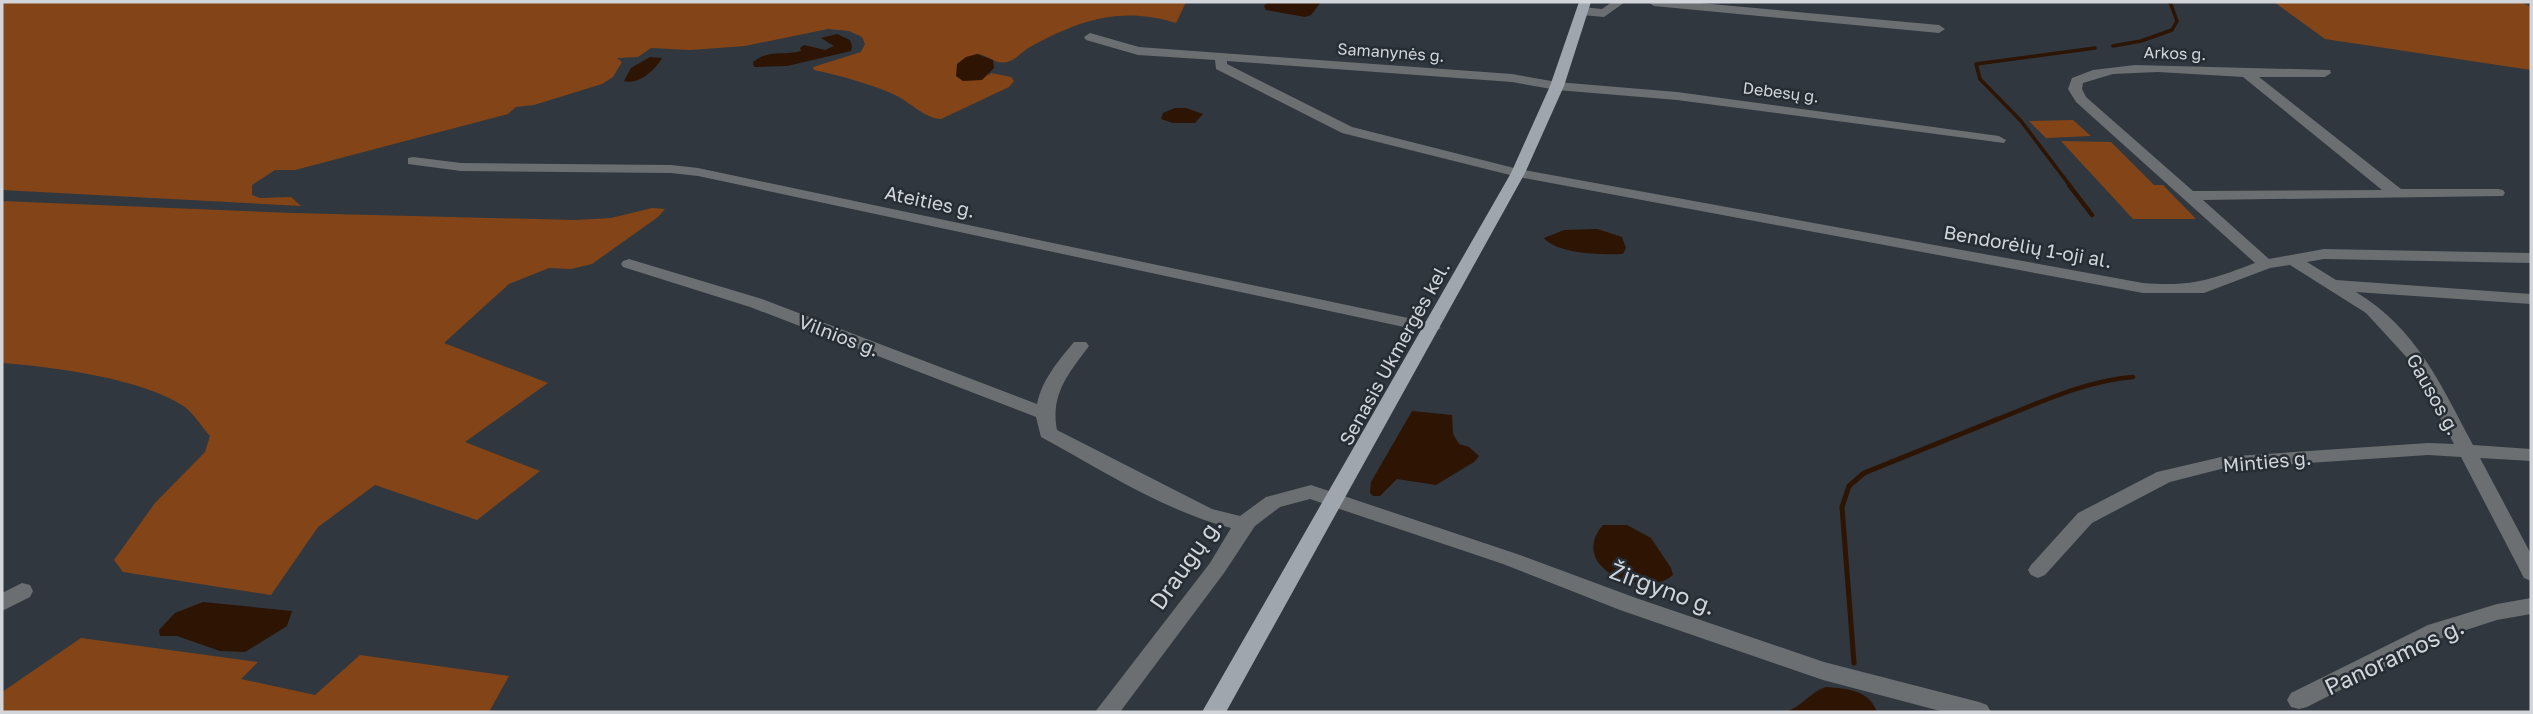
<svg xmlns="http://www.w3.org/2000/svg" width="2533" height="714" font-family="'Golos Text',sans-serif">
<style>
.green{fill:#834517}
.water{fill:#2d1403}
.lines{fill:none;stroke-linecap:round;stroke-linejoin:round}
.stream-far2{stroke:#2d1403;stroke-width:3.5}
.stream-far1{stroke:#2d1403;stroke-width:4.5}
.stream{stroke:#2d1403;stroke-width:5}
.minor{fill:#6b6f72;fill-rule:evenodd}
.major{fill:#9fa6ae;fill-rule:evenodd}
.labels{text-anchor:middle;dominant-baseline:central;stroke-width:5;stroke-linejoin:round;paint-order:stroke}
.far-street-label{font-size:16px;fill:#d2d6db;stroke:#262d34}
.street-label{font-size:19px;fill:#d2d6db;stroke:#262d34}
.near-street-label{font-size:23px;fill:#d2d6db;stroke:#262d34}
</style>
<rect width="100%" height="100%" fill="#30373e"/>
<!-- green -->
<g class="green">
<path d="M2 2H1186L1176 23C1120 6 1080 20 1030 47 1022 51 1016 60 1007 62 994 65 989 55 977 54L989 76 991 73 1011 77 1014 81 1009 87 941 119C925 119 909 101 893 94 868 83 841 76 814 70L813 67 861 52 865 44 862 37 849 31 828 29 745 46 690 50 651 48 638 57 617 58 622 62 613 77 602 84 534 105 516 107 508 114 295 170H275L252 185V195L260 198 291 197 301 206 2 190Z"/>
<path d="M2274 2H2521L2531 7V70L2325 39Z"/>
<path d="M2073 120 2091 136 2046 138 2029 121Z"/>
<path d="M2061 141 2111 142 2154 185H2163L2196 219H2133Z"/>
<path d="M2 201 293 213 575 220 611 218 652 208 665 209 658 217 592 264 571 269 549 268 509 284 444 343 548 383 465 442 540 471 477 520 375 485 318 527 271 595 123 572 114 560 155 503 205 452 210 436C202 427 194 414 185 407 142 378 53 367 2 363Z"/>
<path d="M81 638 258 662 241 679 315 695 360 655 509 676 489 712H2V692Z"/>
</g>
<!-- water -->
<g class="water">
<path d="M1268 2H1321L1311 15 1305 17 1266 10 1264 6Z"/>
<path d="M837 34 850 40 852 46 851 51 787 66 754 67 753 62C769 49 783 56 801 51L800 48 804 45 825 50 834 46 821 38Z"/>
<path d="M977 54 993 60 994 68 982 80 963 81 956 76 957 64 966 57Z"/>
<path d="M650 57 662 58C655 70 639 85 624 81L631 68Z"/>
<path d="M1175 108H1186L1203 114 1195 123H1173L1161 119 1163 113Z"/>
<path d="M1597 229 1622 237 1626 248 1623 254C1603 255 1557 254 1544 238L1564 230Z"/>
<path d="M1412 411 1452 415 1453 434 1459 444 1469 447 1479 456 1474 462 1436 485 1397 479 1380 496H1373L1370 493 1371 482Z"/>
<path d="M1603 525H1627L1651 538 1671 568 1673 575C1645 600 1566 568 1603 525Z"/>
<path d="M203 602 292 611 287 626 245 652 220 651 177 636H160L159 630 175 613Z"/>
<path d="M1826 687C1846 689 1869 689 1877 712H1785C1802 707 1810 692 1826 687Z"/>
</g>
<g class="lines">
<!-- stream-far2 -->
<g class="stream-far2">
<path d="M2113 46 2141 41 2172 30 2177 21 2170 2"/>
<path d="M2071 187 2021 121 1980 79 1976 64 2095 48"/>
</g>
<!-- stream-far1 -->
<g class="stream-far1">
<path d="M2069 185 2092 215"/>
<path d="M1993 421C2039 403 2084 381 2133 377"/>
</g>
<!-- stream -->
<path class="stream" d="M1854 663 1842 507 1849 486 1864 473 1998 419"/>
<!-- minor -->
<g class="minor">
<path d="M1612 2H1625L1604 17 1582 15 1576 11 1582 7 1602 9Z"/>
<path d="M1648 2H1689L1939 25 1945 29 1939 33 1654 6Z"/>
<path d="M1090 33 1139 47 1512 74 1557 82 1677 92 1999 136 2006 140 2004 143 1677 100 1557 90 1512 82 1227 61V64L1352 127 1518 169 2143 283C2192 287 2210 280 2255 263L2076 102 2068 89 2072 78 2093 70 2135 65 2330 70 2331 73 2325 77H2259L2401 189H2498L2503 190 2505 193 2503 196 2203 200 2269 259 2324 249 2531 253V263L2324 259 2307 262 2336 280 2531 294V304L2356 292C2417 329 2441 385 2473 445L2531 449V461L2480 458 2531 554V581L2524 578 2461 457 2428 455 2221 469 2170 482 2092 523 2045 575 2038 578 2031 575 2028 570 2031 565 2078 513 2157 472 2221 457 2428 443 2454 444 2411 362 2366 313 2290 265 2270 268 2204 293H2143L1518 177 1342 133 1216 69 1215 60 1138 55 1086 40 1084 37ZM2158 72 2243 77 2382 190 2193 191 2086 97 2082 89 2083 83 2113 74Z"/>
<path d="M413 157 461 163 671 165 698 168 1432 323 1441 328 1432 333 698 176 671 173 461 171 408 164V158Z"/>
<path d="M629 259 762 299 1037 404C1042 380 1058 361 1074 342H1086L1089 346C1069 373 1050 394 1057 430L1212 509 1240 516 1266 497 1311 485 1517 554 1636 598 1824 662 1979 702 1987 705 1991 712H1944L1823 680 1620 610 1503 564 1310 499 1280 507 1255 526 1224 573 1120 712H1095L1210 563 1231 528C1164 511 1102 470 1041 437L1036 417 750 307 623 267 621 264 623 261Z"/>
<path d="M22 583 30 585 33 591 30 597 2 611V593Z"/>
<path d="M2531 598V614L2497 620 2444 637 2307 707 2299 709 2291 707 2287 700 2291 693 2428 625 2497 604Z"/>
</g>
<!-- major -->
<path class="major" d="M1579 2H1591L1564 86 1525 173 1226 712H1202L1511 173 1550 86Z"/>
</g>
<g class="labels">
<!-- far-street labels -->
<g class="far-street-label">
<text transform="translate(1391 52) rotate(4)">Samanynės g.</text>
<text transform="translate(2175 53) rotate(2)">Arkos g.</text>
<text transform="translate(1781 92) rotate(7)">Debesų g.</text>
</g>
<!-- street labels -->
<g class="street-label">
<text transform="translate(930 201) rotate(12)">Ateities g.</text>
<text transform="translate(2028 246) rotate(10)">Bendorėlių 1-oji al.</text>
<text transform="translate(839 335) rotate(21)">Vilnios g.</text>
<text transform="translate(1394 353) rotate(-61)">Senasis Ukmergės kel.</text>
<text transform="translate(2434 394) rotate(61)">Gausos g.</text>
<text transform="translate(2267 461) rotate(-5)">Minties g.</text>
</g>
<!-- near-street labels -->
<g class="near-street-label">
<text transform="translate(1185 563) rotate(-55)">Draugų g.</text>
<text transform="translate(1663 588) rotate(20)">Žirgyno g.</text>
<text transform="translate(2394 656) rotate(-25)">Panoramos g.</text>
</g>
</g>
<!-- border -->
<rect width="2533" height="714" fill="none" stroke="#d2d6db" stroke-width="7"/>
</svg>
